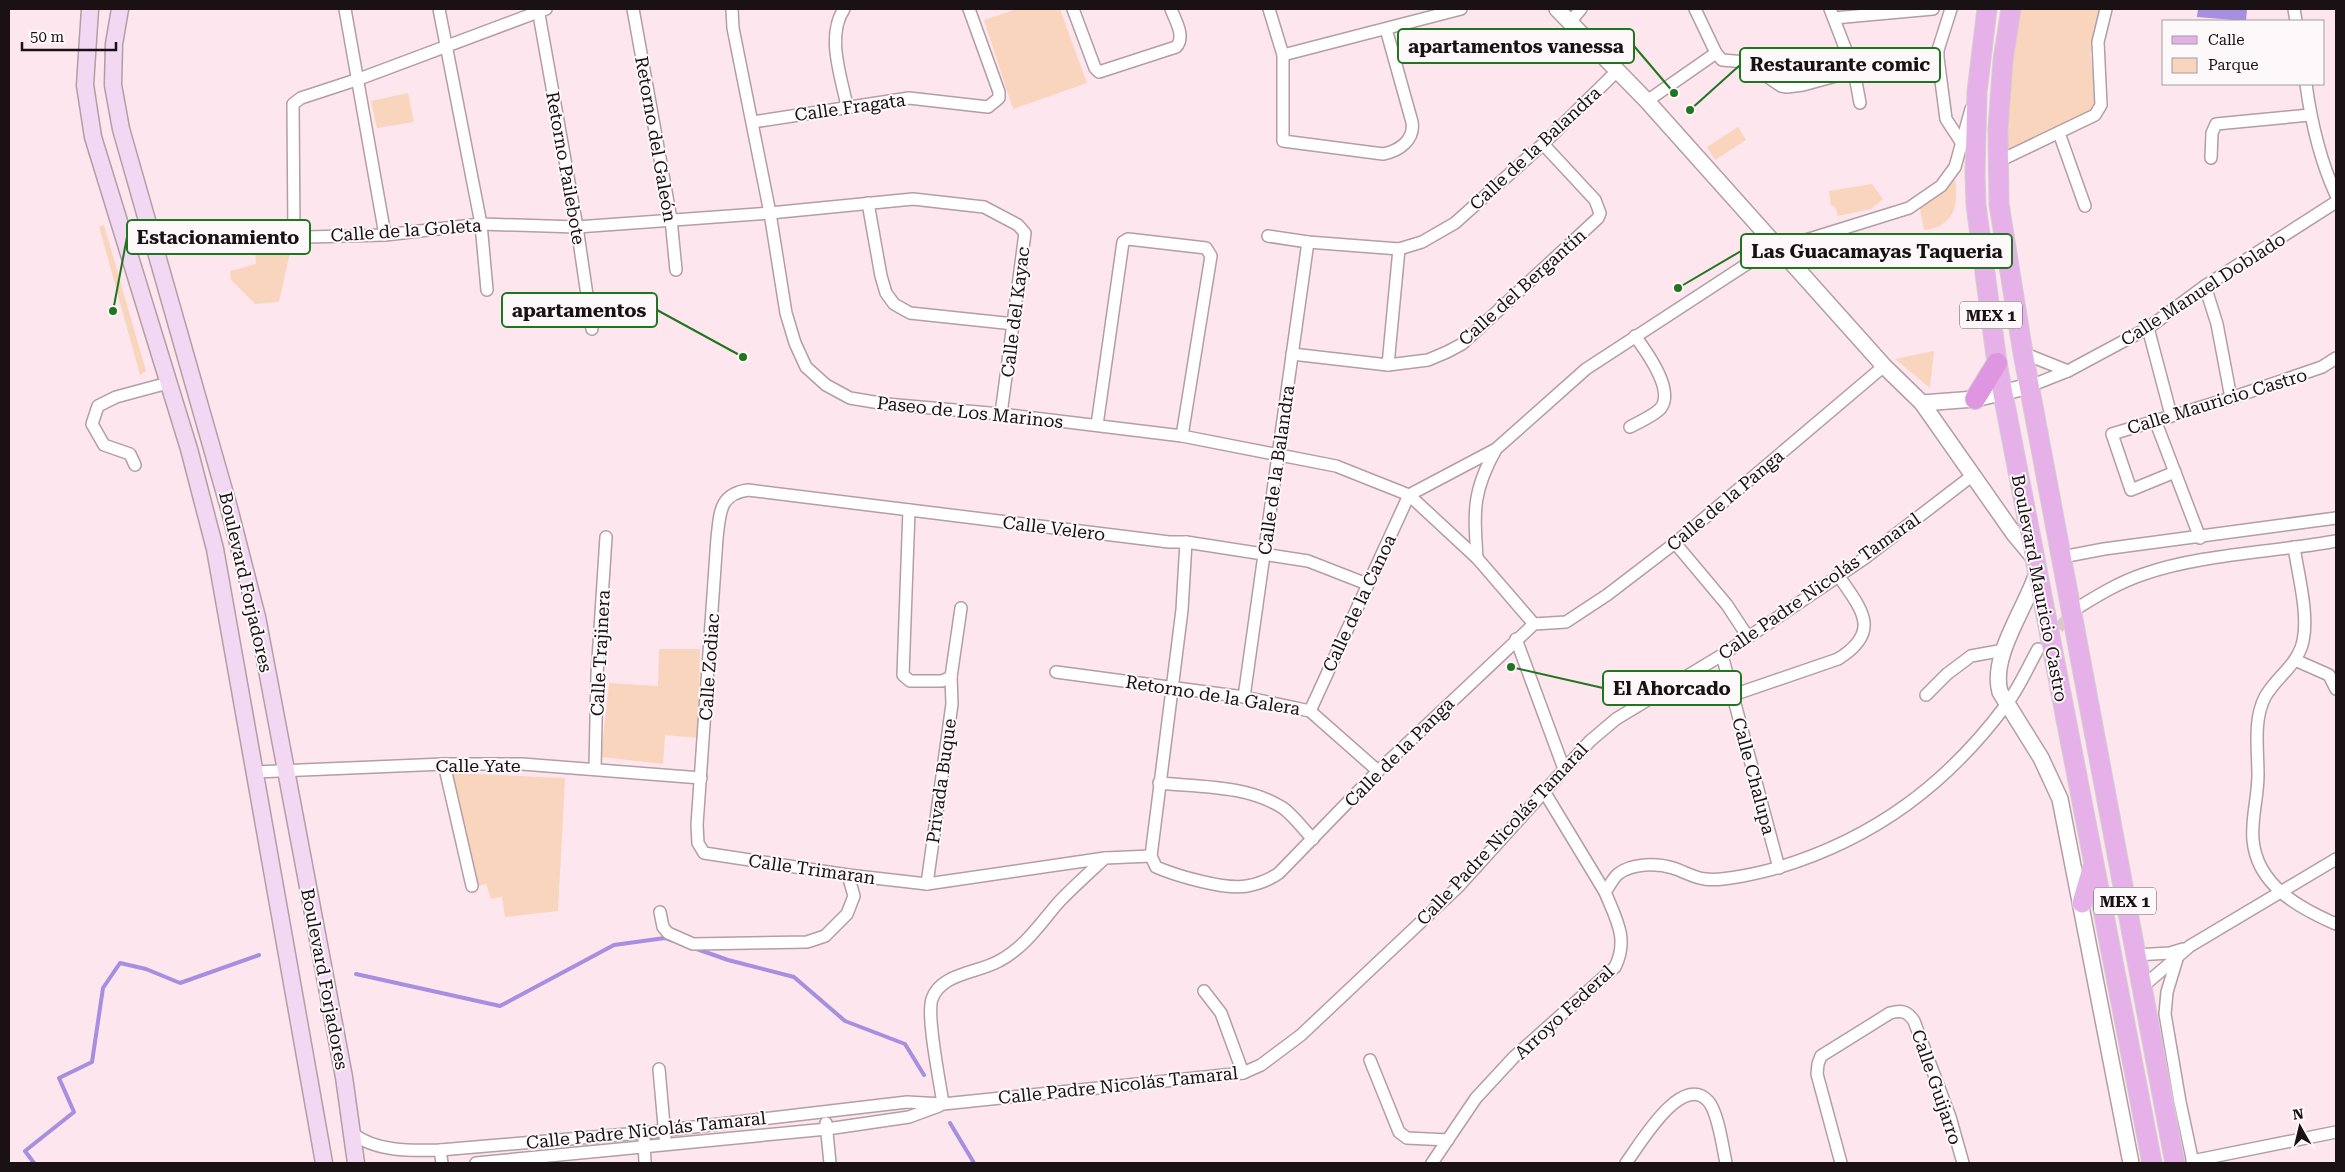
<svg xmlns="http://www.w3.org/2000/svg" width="2345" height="1172" font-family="'Roboto Serif',serif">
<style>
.green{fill:#f9d5be}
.water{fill:#a68ee0}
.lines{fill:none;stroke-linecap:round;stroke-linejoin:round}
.stream{stroke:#a68ee0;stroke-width:4}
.minor-tunnel{stroke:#dbc6cc;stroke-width:11;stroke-dasharray:11 5.5;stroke-linecap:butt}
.minor-casing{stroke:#b39ea5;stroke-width:14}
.tertiary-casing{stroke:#b39ea5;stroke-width:18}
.secondary-casing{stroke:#b39ea5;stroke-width:19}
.primary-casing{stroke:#d1cfd0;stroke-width:21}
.trunk-casing{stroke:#d1cfd0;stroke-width:22}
.minor{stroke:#fff;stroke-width:11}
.tertiary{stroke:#fff;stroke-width:15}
.secondary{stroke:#f3d8f4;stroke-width:16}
.primary{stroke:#e6b0e8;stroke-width:19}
.trunk{stroke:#de96e0;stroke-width:20}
.labels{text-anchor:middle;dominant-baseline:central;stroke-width:4;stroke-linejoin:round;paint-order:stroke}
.shield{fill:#fdf9fa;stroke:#5d5759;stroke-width:1}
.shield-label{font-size:16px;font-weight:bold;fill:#191114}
.street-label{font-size:18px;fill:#191114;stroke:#fdf9fa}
.leader{fill:none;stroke:#207520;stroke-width:2}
.callout-dot{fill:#207520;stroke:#fdf9fa;stroke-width:2}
.callout{fill:#fdf9fa;stroke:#207520;stroke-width:2}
.callout-label{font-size:19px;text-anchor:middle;font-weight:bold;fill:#191114}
</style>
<rect width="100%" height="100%" fill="#fde6ed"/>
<!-- green -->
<g class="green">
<path d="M1017 9H1060L1087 83 1013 109 984 20Z"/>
<path d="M2021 9H2101L2090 53 2098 103 2093 113 2004 153 2009 59Z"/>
<path d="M408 93 414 122 377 128 371 101Z"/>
<path d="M1738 127 1746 140 1715 160 1707 147Z"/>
<path d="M1954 177C1960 203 1955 227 1924 230L1919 204Z"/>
<path d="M1872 184 1883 199 1871 209 1838 216 1835 207 1831 205 1829 191Z"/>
<path d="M104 225 146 371 140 375 99 226Z"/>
<path d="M255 248 274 250V252H279L278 249 291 248 279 302 255 304 231 280 230 271 256 264Z"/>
<path d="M1934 351 1930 388 1895 359Z"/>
<path d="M659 649H700L698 738 665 735 663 764 601 757 609 683 658 686Z"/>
<path d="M453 773 565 778 558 911 505 917 502 897 491 899 486 884 475 887Z"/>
</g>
<!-- water -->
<path class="water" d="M2198 9H2247L2246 21 2197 17Z"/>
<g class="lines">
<!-- stream -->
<g class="stream">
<path d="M694 948 728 960 794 977 845 1021 905 1044 924 1075"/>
<path d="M356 974 500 1006 614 945 665 938 673 941"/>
<path d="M950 1123 974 1163"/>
<path d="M34 1163 25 1151 74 1112 59 1078 92 1062 103 988 120 963 146 969 180 983 259 955"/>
</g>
<!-- minor-tunnel -->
<path class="minor-tunnel" d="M2047 640 2074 611"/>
<!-- minor casing -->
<g class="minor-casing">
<g id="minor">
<path d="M345 9 385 235"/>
<path d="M439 9 481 224 487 290"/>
<path d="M538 9 577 227 592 329"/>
<path d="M546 9 359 79 301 98 293 104 294 235 307 237 385 235 481 224 577 227 770 213 913 199 984 207 1018 225 1025 233 1001 414"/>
<path d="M633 9 671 219 676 270"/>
<path d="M732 9 733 28 770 213 786 313 795 343 806 367 826 385 850 398 886 404 1001 414 1182 436 1336 466 1409 495 1477 558 1534 624"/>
<path d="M844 9C826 36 841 76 847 106"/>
<path d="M1073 9 1095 68 1099 72 1176 47C1186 37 1175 20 1171 9"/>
<path d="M1269 9 1283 55V141L1383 154C1399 151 1415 140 1412 122L1386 29"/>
<path d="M1695 9 1716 53 1722 60 1746 62 1781 86 1787 87 1803 85 1854 71"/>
<path d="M1830 9 1854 71 1860 103"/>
<path d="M1951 9 1938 50V58L1946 119 1961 142"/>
<path d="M2294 9 2296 21"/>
<path d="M1834 18 1933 9"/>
<path d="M1570 22 1581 9"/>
<path d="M1283 55 1461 9"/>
<path d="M2306 84C2311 121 2320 160 2336 195"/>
<path d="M1647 101 1716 53"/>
<path d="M753 122 909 98 988 107 999 98V92L969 9"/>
<path d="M2059 133 2085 206"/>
<path d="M2211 158 2212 133 2216 124 2310 115"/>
<path d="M1997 162 2095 115 2101 105 2098 42 2106 9"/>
<path d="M868 203 881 276 886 293 894 304 910 313 1014 324"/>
<path d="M1268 236 1308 242 1399 249 1422 242 1455 223 1543 144 1618 70"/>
<path d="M2205 286 2217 324 2231 398"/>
<path d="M2148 328 2171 415"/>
<path d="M2023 353 2068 371"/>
<path d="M1292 354 1388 365 1428 360 1447 352 1462 344 1598 218 1600 213 1595 200 1543 144"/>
<path d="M1388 365 1399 249"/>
<path d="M2030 386 2068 371 2148 328 2205 286 2336 202"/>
<path d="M2155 420 2200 538"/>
<path d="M1097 425 1123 242 1128 239 1206 248 1211 256 1182 436"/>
<path d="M1630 427C1639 422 1653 416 1660 409 1676 391 1646 351 1635 336"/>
<path d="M135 465 130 454 104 445 92 424 98 406 116 397 168 383"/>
<path d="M2175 472 2131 490 2112 434 2231 398 2322 367 2336 358"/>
<path d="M1409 495 1496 449 1586 369 1747 264 1777 249 1909 208 1941 186 1955 167 1971 109"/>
<path d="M909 510 903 675 910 681H942L951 677 961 608"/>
<path d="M1186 542 1182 610 1151 856 1156 867C1177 876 1225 890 1247 886 1259 884 1269 880 1279 873L1378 771 1534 624 1566 622 1607 595 1675 543 1884 366"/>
<path d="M1675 543 1727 605 1748 637"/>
<path d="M2294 547C2298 574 2309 614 2303 641 2298 665 2276 677 2265 697 2253 720 2258 750 2258 775 2258 797 2251 819 2253 840 2257 885 2299 908 2336 924"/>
<path d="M2062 557 2104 549 2336 518"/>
<path d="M1477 558C1474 511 1472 492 1496 449"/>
<path d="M2079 607C2100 594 2120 582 2144 574 2201 554 2276 552 2336 541"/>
<path d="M1516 639 1564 769"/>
<path d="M1722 655 1779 868"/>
<path d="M2295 660 2329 675 2336 689"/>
<path d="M1056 672 1244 697 1310 711 1378 771"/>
<path d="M1733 695 1838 659C1883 631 1861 609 1838 575"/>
<path d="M1926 695 1947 674 1971 656 2004 650"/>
<path d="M1244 697 1308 242"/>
<path d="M1310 711 1409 495"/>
<path d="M444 764 472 886"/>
<path d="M595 768 597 675 606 537"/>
<path d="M255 772 444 764H522L701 778"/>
<path d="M1159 783C1200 787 1247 785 1283 808 1294 816 1303 829 1313 839"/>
<path d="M1545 793 1605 892"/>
<path d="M1105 858 927 884 848 875 704 853 698 843 697 825 717 538C720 513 719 494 748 490L1169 542H1186L1308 561 1367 584"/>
<path d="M927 884 952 704 951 677"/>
<path d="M660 912 663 927 668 933 693 944 807 942 825 936 847 914 854 896 848 875"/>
<path d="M2135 955 2170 953 2183 949"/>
<path d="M2177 959 2167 992 2165 1014 2180 1102 2193 1163"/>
<path d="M2141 988 2190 946 2336 859"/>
<path d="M1204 991 1221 1013 1243 1073"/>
<path d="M1370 1060 1399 1132 1407 1138 1448 1140"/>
<path d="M659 1069 665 1137"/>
<path d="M943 1104C940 1082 926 1016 932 999 941 973 978 973 999 961 1025 947 1039 925 1058 903 1073 887 1089 873 1105 858L1151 856"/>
<path d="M826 1123 830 1163"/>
<path d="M352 1133C376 1152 412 1151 440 1150L651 1132 907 1102 943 1104 1243 1073 1261 1065 1301 1035 1458 887 1590 741 1616 719 1722 655 1865 558 1973 475"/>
<path d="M644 1139 645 1163"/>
<path d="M440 1150 442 1163"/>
<path d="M2192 1161 2336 1132"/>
<path d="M476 1163 827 1129 909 1117 939 1106"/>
<path d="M1432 1163 1476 1098 1514 1057 1615 967C1629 939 1616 919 1605 892 1609 887 1613 878 1618 874 1632 863 1657 863 1673 868 1683 871 1694 878 1705 879 1721 882 1764 872 1780 867 1875 838 1947 784 2006 705 2019 688 2028 667 2038 649"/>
<path d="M1626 1163C1639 1146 1681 1072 1708 1101 1718 1111 1723 1149 1726 1163"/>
<path d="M1841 1163 1817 1074 1818 1064 1821 1056 1890 1013C1902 1010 1907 1011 1914 1021L1950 1117 1963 1163"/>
</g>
</g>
<!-- tertiary casing -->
<g class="tertiary-casing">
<g id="tertiary">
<path d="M1557 9 1647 101 1884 366 1922 403 2014 534 2034 558"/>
<path d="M1922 403 1975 399 2030 386"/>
<path d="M2037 573C2026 608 1990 656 2000 692L2041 758 2060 799 2131 1163"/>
</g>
</g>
<!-- secondary casing -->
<g class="secondary-casing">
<g id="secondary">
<path d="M90 9 85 85 93 137 189 449 215 549 324 1163"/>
<path d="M120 9 114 44 113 85 121 129 229 508 257 617 344 1077 356 1163"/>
</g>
</g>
<!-- primary casing -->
<g class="primary-casing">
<g id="primary">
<path d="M1987 9 1977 92 1975 174 1976 205 1997 363 2152 1163"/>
<path d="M2011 9 2003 60 1998 128 1999 204 2023 353 2175 1163"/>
<path d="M2082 903 2092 869"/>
</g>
</g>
<!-- trunk casing -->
<g class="trunk-casing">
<path id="trunk" d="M1975 399 1997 363"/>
</g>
<!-- minor -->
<use href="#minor" class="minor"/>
<!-- tertiary -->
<use href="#tertiary" class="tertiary"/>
<!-- secondary -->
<use href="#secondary" class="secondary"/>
<!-- primary -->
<use href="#primary" class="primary"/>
<!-- trunk -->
<use href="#trunk" class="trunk"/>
</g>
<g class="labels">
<!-- shield labels -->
<g class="shield">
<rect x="1960" y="301.5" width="62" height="27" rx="4"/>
<rect x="2094" y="887.5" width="62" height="27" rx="4"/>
</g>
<g class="shield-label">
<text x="1991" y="315">MEX 1</text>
<text x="2125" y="901">MEX 1</text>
</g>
<!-- street labels -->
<g class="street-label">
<text transform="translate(850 107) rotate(-8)">Calle Fragata</text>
<text transform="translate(656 139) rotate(80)">Retorno del Galeón</text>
<text transform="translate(1535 148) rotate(-43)">Calle de la Balandra</text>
<text transform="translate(566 168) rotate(80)">Retorno Pailebote</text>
<text transform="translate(406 230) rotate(-4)">Calle de la Goleta</text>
<text transform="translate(1522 287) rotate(-42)">Calle del Bergantín</text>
<text transform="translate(2203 289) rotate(-33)">Calle Manuel Doblado</text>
<text transform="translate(1015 312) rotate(-83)">Calle del Kayac</text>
<text transform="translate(2217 401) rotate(-17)">Calle Mauricio Castro</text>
<text transform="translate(970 412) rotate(6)">Paseo de Los Marinos</text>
<text transform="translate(1276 470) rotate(-82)">Calle de la Balandra</text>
<text transform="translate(1725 500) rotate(-40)">Calle de la Panga</text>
<text transform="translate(1054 528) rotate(7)">Calle Velero</text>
<text transform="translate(246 582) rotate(77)">Boulevard Forjadores</text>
<text transform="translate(1819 586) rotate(-35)">Calle Padre Nicolás Tamaral</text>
<text transform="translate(2040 588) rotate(79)">Boulevard Mauricio Castro</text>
<text transform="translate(1359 603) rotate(-65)">Calle de la Canoa</text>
<text transform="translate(600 653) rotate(-87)">Calle Trajinera</text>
<text transform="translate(709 667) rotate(-86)">Calle Zodiac</text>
<text transform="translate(1213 695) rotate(9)">Retorno de la Galera</text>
<text transform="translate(1399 752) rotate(-45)">Calle de la Panga</text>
<text x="478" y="765">Calle Yate</text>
<text transform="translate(1754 776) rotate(75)">Calle Chalupa</text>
<text transform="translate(941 781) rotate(-82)">Privada Buque</text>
<text transform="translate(1502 834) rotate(-47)">Calle Padre Nicolás Tamaral</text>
<text transform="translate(812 869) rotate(8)">Calle Trimaran</text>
<text transform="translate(325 979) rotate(79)">Boulevard Forjadores</text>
<text transform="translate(1564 1012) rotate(-43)">Arroyo Federal</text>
<text transform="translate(1118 1085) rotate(-6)">Calle Padre Nicolás Tamaral</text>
<text transform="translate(1937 1087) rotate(71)">Calle Guijarro</text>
<text transform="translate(646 1130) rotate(-6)">Calle Padre Nicolás Tamaral</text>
</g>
</g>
<!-- callouts -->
<path class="leader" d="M1674 93L1634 46M1690 110L1740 65M113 311L127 237M1678 288L1741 251M743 357L657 310M1511 667L1603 688"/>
<g class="callout-dot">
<circle cx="1674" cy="93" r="5"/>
<circle cx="1690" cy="110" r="5"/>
<circle cx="113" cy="311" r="5"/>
<circle cx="1678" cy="288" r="5"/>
<circle cx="743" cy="357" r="5"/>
<circle cx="1511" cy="667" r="5"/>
</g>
<g class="callout">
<rect x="1398" y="29" width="236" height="34" rx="5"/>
<rect x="1740" y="48" width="200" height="34" rx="5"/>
<rect x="127" y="220" width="183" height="34" rx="5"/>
<rect x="1741" y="234" width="271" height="34" rx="5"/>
<rect x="502" y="293" width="155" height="34" rx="5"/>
<rect x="1603" y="671" width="138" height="34" rx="5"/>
</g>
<g class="callout-label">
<text x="1516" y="53">apartamentos vanessa</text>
<text x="1840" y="71">Restaurante comic</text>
<text x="218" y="244">Estacionamiento</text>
<text x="1877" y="258">Las Guacamayas Taqueria</text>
<text x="579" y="317">apartamentos</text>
<text x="1672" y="695">El Ahorcado</text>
</g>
<!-- border -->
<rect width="2345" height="1172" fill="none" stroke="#191114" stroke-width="20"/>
<!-- legend -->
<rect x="2162" y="20" width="162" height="65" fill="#fdf9fa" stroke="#a29c9e"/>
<rect x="2172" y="36" width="25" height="8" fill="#e6b0e8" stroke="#a29c9e"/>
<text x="2208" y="45" font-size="15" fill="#191114">Calle</text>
<rect x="2172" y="58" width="25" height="15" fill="#f9d5be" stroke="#a29c9e"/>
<text x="2208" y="70" font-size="15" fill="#191114">Parque</text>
<!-- north arrow -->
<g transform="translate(2300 1127) rotate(352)" stroke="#fdf9fa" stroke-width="4" paint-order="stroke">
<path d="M0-4L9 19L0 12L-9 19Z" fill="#191114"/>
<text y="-8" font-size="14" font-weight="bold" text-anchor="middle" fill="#191114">N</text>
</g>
<!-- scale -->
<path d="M22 42v8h94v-8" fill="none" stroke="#191114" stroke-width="2.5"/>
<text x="30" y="42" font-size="15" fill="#191114" stroke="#fdf9fa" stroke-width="4" paint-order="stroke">50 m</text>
</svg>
